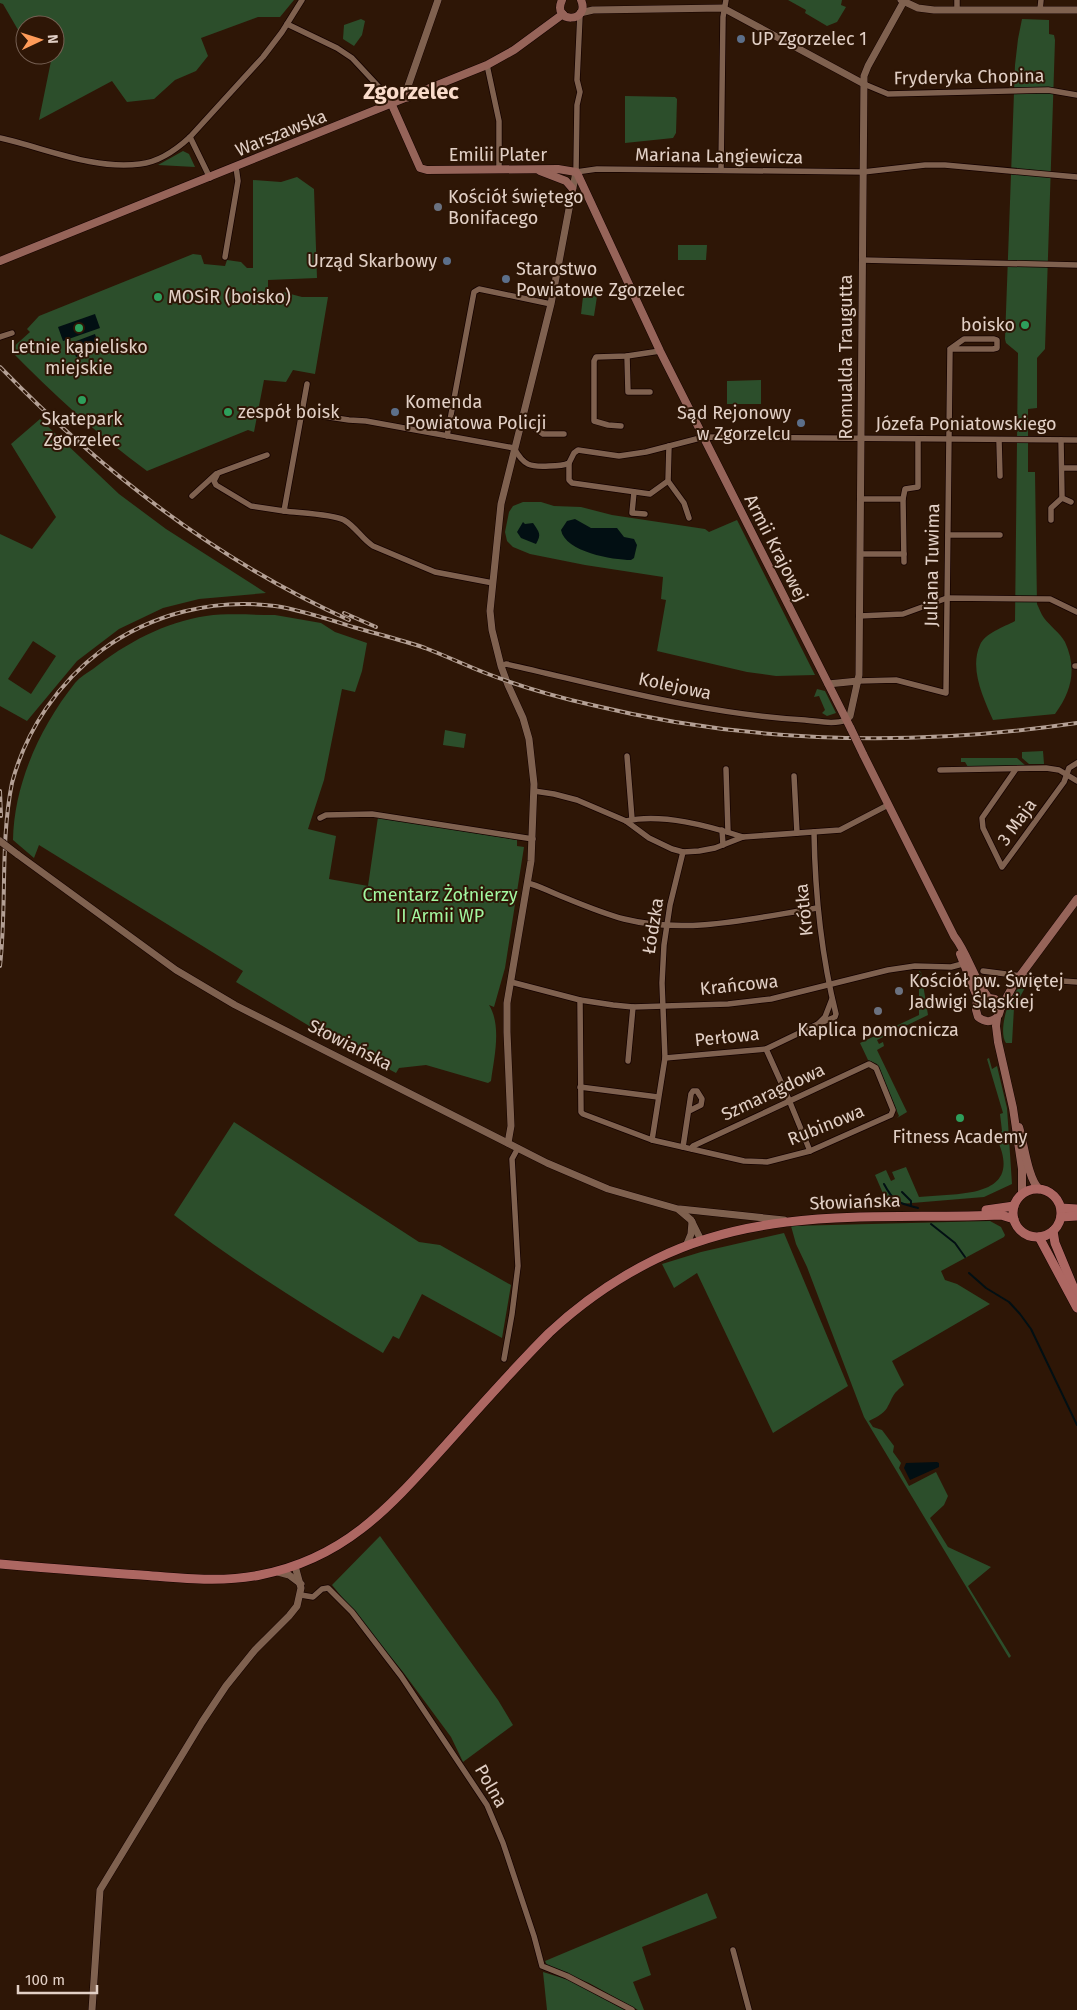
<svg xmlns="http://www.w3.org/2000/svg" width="1077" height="2010" font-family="'Fira Sans',sans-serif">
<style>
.green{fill:#2c4e2b;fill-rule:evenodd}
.water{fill:#020f13}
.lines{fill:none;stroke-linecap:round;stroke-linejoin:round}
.stream{stroke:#020f13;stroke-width:2}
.minor-casing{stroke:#150200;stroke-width:7}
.tertiary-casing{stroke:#150200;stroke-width:8}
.secondary-casing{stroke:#150200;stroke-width:9}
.primary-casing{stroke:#150200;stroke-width:10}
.minor{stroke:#7f614f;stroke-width:5.5}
.tertiary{stroke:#7f614f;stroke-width:7}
.secondary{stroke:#966459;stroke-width:8}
.primary{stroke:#ad6762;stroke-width:9}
.rail-casing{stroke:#b4a095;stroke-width:4}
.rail{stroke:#2e1606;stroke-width:2;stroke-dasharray:5.5;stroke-linecap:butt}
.tertiary-bridge-casing{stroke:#150200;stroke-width:8;stroke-linecap:butt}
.secondary-bridge-casing{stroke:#150200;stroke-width:9;stroke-linecap:butt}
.tertiary-bridge{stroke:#7f614f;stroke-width:7}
.secondary-bridge{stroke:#966459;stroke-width:8}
.service-dot{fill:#5c6f8a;stroke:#2e1606;stroke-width:2}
.worship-dot{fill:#6b7280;stroke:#2e1606;stroke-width:2}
.leisure-dot{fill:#2e9e5b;stroke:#2e1606;stroke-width:2}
.labels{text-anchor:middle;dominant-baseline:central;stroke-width:4;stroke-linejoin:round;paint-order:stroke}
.poi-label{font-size:18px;fill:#e2d0c6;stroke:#2e1606;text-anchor:start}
.street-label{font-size:18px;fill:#e2d0c6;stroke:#2e1606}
.park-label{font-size:18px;fill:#a2f7a0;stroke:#2e1606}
.district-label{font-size:22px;font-weight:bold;fill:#fadccb;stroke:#2e1606}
</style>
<rect width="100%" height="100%" fill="#2e1606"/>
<!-- green -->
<g class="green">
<path d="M0 0H294L280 17H258L201 38 208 56 196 71 175 80 154 99 127 102 112 81 39 120 51 61 47 55H55V25H25V37L21 35 3 4 0 3Z"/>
<path d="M788 0H842L841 5 846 7 837 22 827 26 805 13 806 10Z"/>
<path d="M361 19 365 21 362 35 354 46 343 39 344 25Z"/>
<path d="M1022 19 1049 20V34L1054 35 1055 40 1045 349 1037 358V408L1028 409V472H1035L1037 604C1039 608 1041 614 1044 618 1050 626 1060 633 1065 642 1077 668 1072 691 1055 714L993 720C984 699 969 669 980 645 985 633 1004 627 1015 621L1018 353 1006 343 1005 339 1015 65 1018 39Z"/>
<path d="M625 96 675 97 677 99 676 133 673 138 625 143Z"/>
<path d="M183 151 189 154 195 167 158 165Z"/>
<path d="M297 177 314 189 317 278 268 280V295L275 297 279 292H283L302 297H328L315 374 293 370 286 382 264 380 254 432 248 430 147 471C98 435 52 393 10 350L30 332 27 329 39 316 193 254 201 255 204 264 225 266 227 260 241 262 247 268H253V180L281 182Z"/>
<path d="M678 245H707L706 260H678Z"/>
<path d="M584 288 598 290 594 316 581 314Z"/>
<path d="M761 380V404H727V381Z"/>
<path d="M40 419 119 494 166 529 266 593 199 599 163 608 119 629 77 661 27 721 0 706V534L32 549 56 517 11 444ZM33 641 56 656 31 694 8 679Z"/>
<path d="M523 502H541L554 506 581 507 612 515 705 529 709 532 737 520 815 675 776 676 747 672 657 651 666 600 661 599 663 577 585 565 530 554 513 547 507 541 505 532 509 512 513 506Z"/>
<path d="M275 615 321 623 335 632 367 643 362 671 355 692 342 689 324 780 308 829 336 836 329 879 368 886 378 817 517 840V846L524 847 505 968 494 1007 489 1005C502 1026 494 1058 491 1081L488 1083 426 1065 399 1068 396 1073 316 1030 236 982 243 971 39 845 34 858 13 840C14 784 40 727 75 683 80 677 87 673 93 669 126 643 165 622 206 616 228 613 252 615 275 615Z"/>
<path d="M817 689 825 691 836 713 827 716 822 713 825 710 819 696 814 697Z"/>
<path d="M445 730 466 734 464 748 443 745Z"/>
<path d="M1043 751 1044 764H1029L1022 758V752Z"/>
<path d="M961 758H1017L1026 766 968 767 965 762H961Z"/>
<path d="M919 971 921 972 928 1015 877 1040 879 1044 883 1042 884 1046 877 1050 907 1112 897 1118 899 1116 877 1064 868 1060 860 1043 919 1015Z"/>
<path d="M1028 983 1038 984V986H1026L1014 1008 1012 1043H1006C997 1031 1010 985 1028 983Z"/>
<path d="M989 1058 992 1069 997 1066 1007 1108 1012 1184 984 1197 888 1205 875 1175 886 1170 891 1181 895 1179 892 1172 906 1167 919 1197C960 1193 1026 1199 996 1137L1002 1131 1000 1114 1003 1113 987 1059Z"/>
<path d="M234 1122 419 1242 440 1245 511 1285 502 1338 422 1294 399 1339 393 1336 383 1353C312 1310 240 1266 174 1215Z"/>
<path d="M990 1221 1001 1227 1005 1235 1004 1237 941 1271 945 1280 957 1284 990 1304 892 1361 904 1385C891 1395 894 1396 887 1408 883 1414 875 1418 869 1421L873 1427 882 1430 894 1446 893 1452 901 1463 899 1468 909 1486 936 1472 948 1496 944 1505 930 1518 948 1547 991 1567 968 1586 1011 1656 1009 1658 864 1417 807 1267 796 1244 791 1226Z"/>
<path d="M784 1233 848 1386 773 1433 697 1273 674 1288 662 1264 701 1252Z"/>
<path d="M380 1536 498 1700 513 1725 463 1762 451 1737 403 1672 332 1585Z"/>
<path d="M707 1893 717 1918 642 1947 651 1975 633 1982 644 2010H638L589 1983 547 1965 545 1961Z"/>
<path d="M543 1972 572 1981 625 2010H547Z"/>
</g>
<!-- water -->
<g class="water">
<path d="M95 314 100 328 63 341 58 327Z"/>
<path d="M95 334 100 349 76 357 71 343Z"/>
<path d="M575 519 591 528H617L624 537 634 539 637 545 634 558 631 560C613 560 565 552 561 530L567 521Z"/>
<path d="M523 522 525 524 533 523C539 532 542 534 536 544L521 538 517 532Z"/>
<path d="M906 1463 937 1462 939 1463V1467L910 1480 904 1468Z"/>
</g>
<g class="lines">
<!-- stream -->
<g class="stream">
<path d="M884 1184C894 1203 899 1203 918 1208"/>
<path d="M902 1192 911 1201V1206"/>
<path d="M931 1224 955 1243 965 1257"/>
<path d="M969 1273 986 1288 1009 1302 1020 1314 1031 1329 1077 1425"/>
</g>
<!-- minor casing -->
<g class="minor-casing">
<g id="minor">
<path d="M957 10V0"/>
<path d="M1040 10 1041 0"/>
<path d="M580 15 577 80 580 92 577 105 576 172 597 169 863 172 925 165H945L1077 177"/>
<path d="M287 24 337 48 352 58 379 87 392 105"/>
<path d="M487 65 499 121V170"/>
<path d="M864 84 888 94 1048 90 1077 95"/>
<path d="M190 137 210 178"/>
<path d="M0 138C45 148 93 170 140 164 159 162 176 150 190 137L263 57 282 32 302 0"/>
<path d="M721 170 723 17 726 0"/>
<path d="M225 257 238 181 236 167"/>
<path d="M862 260 1077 265"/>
<path d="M0 337 12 333"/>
<path d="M627 356 628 392H650"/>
<path d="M302 413 349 420 366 421 514 448C524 466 530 467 549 466 556 466 563 466 569 463L574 453 578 450 619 456 646 452 704 437 1077 440"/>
<path d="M522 419 543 434H564"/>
<path d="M621 426 608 425 594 421V361L596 357 627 356 660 351"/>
<path d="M447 436 474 292 479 289 551 304"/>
<path d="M999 440 1000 476"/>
<path d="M1061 440 1062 498 1071 502"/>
<path d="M267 455 218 473 214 481 216 485 251 506 284 511 307 384"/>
<path d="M569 463V480L572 483 650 494 668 481 669 446"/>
<path d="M1063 468H1077"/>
<path d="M668 481 684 503 689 518"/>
<path d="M634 492 632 513 645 514"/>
<path d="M192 496 216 474"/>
<path d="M860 499H903L905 489 918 487V439"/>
<path d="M903 499 904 562"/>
<path d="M284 511C299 513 332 514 344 520 356 527 362 539 373 546L435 572 493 583"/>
<path d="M1051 520V508L1062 498"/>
<path d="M948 535H1000"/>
<path d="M860 554H904"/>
<path d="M859 616 903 614 947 598 1050 599 1077 612"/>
<path d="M501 666 506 664C604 686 703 714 805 720 818 721 834 725 846 720"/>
<path d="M1075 666H1077"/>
<path d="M858 681 896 680 946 693 950 349H993L997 348V340L994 339H964L950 349"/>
<path d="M627 756 632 819"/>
<path d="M726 769 728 832"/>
<path d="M1016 769 982 818 983 828 1002 867 1064 782 1069 768 1077 763"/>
<path d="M940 770 1046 768 1059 770 1077 781"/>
<path d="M794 776 797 833"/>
<path d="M534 791 554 794 577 800 626 821 649 838 672 849 683 852 699 851 715 848 743 837 840 830 888 805"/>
<path d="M320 818 326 815 372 814 533 839"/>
<path d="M626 821C662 813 709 826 743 837"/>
<path d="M722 830 723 845"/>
<path d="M814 832C815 893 821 954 836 1014L835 1017 818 1024"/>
<path d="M527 883C537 885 546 890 556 894 578 903 601 913 624 919 688 935 754 918 817 908"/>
<path d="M983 971 1022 976 1033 979 1077 982"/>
<path d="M511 982 580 1000 613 1005 633 1007 728 1004 771 999 888 970 915 966 951 967 966 963"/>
<path d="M580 1000 581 1112 583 1114 652 1140 665 1058 662 983 664 945 670 905 683 852"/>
<path d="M766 1049 789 1100 810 1151"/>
<path d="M665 1058 766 1049 818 1024 825 1017 832 999"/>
<path d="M628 1061 633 1007"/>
<path d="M580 1087 658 1097"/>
<path d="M652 1140 744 1161 767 1162 810 1151 891 1115 893 1110 876 1068 869 1064 693 1146 691 1149"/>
<path d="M683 1147 691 1094 693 1091H697L702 1099 701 1105 689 1111"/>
<path d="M504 1359 512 1314 518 1266 512 1159 518 1148"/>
<path d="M301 1595 313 1597 322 1589 328 1588 352 1612 401 1676 487 1805 503 1843 534 1936 542 1966 567 1976 632 2010"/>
<path d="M733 1950 749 2010"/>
</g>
</g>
<!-- tertiary casing -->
<g class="tertiary-casing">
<g id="tertiary">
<path d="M901 0 918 8 934 10H1077"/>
<path d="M580 13 593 10 723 8 864 84"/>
<path d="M408 98 407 89 438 0"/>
<path d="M828 684 858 681"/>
<path d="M846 720 850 716 859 675 864 76 868 66 904 1"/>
<path d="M17 854 176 970 235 1005 547 1163 608 1189 678 1209 691 1220 701 1240"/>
<path d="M508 1143 511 1126 507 1032V1003L531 861 534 784 529 739 523 718 508 685 501 666 492 630 490 611 501 504 551 304 576 172"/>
<path d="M680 1209 784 1220"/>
<path d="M686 1246 691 1234 692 1222"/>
<path d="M278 1572 289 1575 301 1584"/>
<path d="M92 2010 100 1890 202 1722 226 1686 255 1650 289 1616 297 1606 301 1588 295 1566"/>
</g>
</g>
<!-- secondary casing -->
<g class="secondary-casing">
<g id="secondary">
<path d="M562 0C551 24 591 23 581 0"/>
<path d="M392 105 420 168 427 170 558 169 576 172 578 175 660 351 851 729"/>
<path d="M540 171 566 181 572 188"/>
<path d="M0 261 487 65 514 50 563 14"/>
<path d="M863 754 954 936C968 954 974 980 988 997"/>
<path d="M960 954 977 997 976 1010 978 1017C989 1026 1002 1019 1000 1005L995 999 984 997 977 1003"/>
<path d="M1001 1008 1014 984 1077 899"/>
<path d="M997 1018 996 1026 998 1042 1013 1108 1022 1169V1194"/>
<path d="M1019 1127C1024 1143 1028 1179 1039 1189"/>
</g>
</g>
<!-- primary casing -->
<g class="primary-casing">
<g id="primary">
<circle cx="1037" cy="1213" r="24"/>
<path d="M1061 1208 1077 1209"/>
<path d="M986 1210 1014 1206"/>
<path d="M1061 1217 1077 1216"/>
<path d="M1053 1231 1055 1243 1077 1296"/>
<path d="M1039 1237 1077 1308"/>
<path d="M0 1564C47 1568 94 1572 141 1575 181 1578 220 1583 260 1575 343 1559 387 1510 442 1449 477 1410 512 1370 549 1333 581 1303 617 1278 656 1259 765 1205 883 1220 1001 1215L1014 1219"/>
</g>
</g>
<!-- minor -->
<use href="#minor" class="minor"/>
<!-- tertiary -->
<use href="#tertiary" class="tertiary"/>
<!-- secondary -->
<use href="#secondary" class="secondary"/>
<!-- primary -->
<use href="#primary" class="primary"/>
<!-- rail casing -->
<g class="rail-casing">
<g id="rail">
<path d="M0 367C100 470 218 561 349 620"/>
<path d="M344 613 376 627"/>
<path d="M0 791 1 816"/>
<path d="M0 966C7 905 0 842 12 783 26 730 58 683 102 650 151 614 214 598 275 606 301 610 328 619 353 627 377 634 402 640 425 648 446 656 467 666 488 674 522 687 557 697 592 705 752 744 914 747 1077 723"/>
</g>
</g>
<!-- rail -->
<use href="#rail" class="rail"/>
<!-- tertiary-bridge casing -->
<g class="tertiary-bridge-casing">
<path id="tertiary-bridge" d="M0 841 17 854"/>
</g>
<!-- secondary-bridge casing -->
<g class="secondary-bridge-casing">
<path id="secondary-bridge" d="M851 729 863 754"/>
</g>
<!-- tertiary-bridge -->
<use href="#tertiary-bridge" class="tertiary-bridge"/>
<!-- secondary-bridge -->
<use href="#secondary-bridge" class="secondary-bridge"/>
</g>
<!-- markers -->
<g class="service-dot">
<circle cx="741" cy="39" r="5"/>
<circle cx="447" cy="261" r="5"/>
<circle cx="506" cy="279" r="5"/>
<circle cx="395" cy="412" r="5"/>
<circle cx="801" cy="423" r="5"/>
</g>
<g class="worship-dot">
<circle cx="438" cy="207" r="5"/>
<circle cx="899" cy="991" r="5"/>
<circle cx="878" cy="1011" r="5"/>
</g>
<g class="leisure-dot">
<circle cx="158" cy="297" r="5"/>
<circle cx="1025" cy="325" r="5"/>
<circle cx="79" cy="328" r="5"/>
<circle cx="82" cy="400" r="5"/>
<circle cx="228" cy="412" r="5"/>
<circle cx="960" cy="1118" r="5"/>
</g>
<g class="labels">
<!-- poi labels -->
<g class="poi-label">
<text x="751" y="39">UP Zgorzelec 1</text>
<text x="448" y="197">Kościół świętego<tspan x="448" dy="21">Bonifacego</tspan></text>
<text x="437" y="261" text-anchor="end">Urząd Skarbowy</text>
<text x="516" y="269">Starostwo<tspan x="516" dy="21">Powiatowe Zgorzelec</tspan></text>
<text x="168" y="297">MOSiR (boisko)</text>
<text x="1015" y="325" text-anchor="end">boisko</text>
<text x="79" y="347" text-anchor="middle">Letnie kąpielisko<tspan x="79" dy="21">miejskie</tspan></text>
<text x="405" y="402">Komenda<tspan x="405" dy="21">Powiatowa Policji</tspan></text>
<text x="238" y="412">zespół boisk</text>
<text x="791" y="413" text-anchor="end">Sąd Rejonowy<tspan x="791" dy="21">w Zgorzelcu</tspan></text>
<text x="82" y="419" text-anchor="middle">Skatepark<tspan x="82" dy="21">Zgorzelec</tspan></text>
<text x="909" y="981">Kościół pw. Świętej<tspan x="909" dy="21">Jadwigi Śląskiej</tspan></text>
<text x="878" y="1030" text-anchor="middle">Kaplica pomocnicza</text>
<text x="960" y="1137" text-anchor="middle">Fitness Academy</text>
</g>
<!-- street labels -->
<g class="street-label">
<text transform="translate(969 77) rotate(-1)">Fryderyka Chopina</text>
<text transform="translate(281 133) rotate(-22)">Warszawska</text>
<text x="498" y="155">Emilii Plater</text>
<text transform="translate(719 156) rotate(1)">Mariana Langiewicza</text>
<text transform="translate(846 357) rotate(-90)">Romualda Traugutta</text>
<text x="966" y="424">Józefa Poniatowskiego</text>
<text transform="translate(776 548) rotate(63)">Armii Krajowej</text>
<text transform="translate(932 565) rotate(-89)">Juliana Tuwima</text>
<text transform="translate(675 686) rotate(12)">Kolejowa</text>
<text transform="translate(1017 822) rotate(-54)">3 Maja</text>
<text transform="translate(804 910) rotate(-96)">Krótka</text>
<text transform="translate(653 926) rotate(-81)">Łódzka</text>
<text transform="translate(739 985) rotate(-6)">Krańcowa</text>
<text transform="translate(727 1037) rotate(-6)">Perłowa</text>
<text transform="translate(350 1045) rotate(27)">Słowiańska</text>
<text transform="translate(773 1092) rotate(-25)">Szmaragdowa</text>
<text transform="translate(826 1125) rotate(-22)">Rubinowa</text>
<text transform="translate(855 1202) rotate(-2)">Słowiańska</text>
<text transform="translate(491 1786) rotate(60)">Polna</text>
</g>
<!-- park labels -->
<g class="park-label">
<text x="440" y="895">Cmentarz Żołnierzy<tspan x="440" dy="21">II Armii WP</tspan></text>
</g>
<!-- district labels -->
<g class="district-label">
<text x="411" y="91">Zgorzelec</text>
</g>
</g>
<!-- north arrow -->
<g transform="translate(40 40) rotate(86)"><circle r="24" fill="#2e1606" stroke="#766053"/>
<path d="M0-4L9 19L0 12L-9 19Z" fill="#fe9b59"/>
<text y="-8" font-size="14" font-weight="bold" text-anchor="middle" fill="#e2d0c6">N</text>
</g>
<!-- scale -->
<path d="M18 1985v8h79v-8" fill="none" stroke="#e2d0c6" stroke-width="2.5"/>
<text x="25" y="1985" font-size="15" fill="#e2d0c6" stroke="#2e1606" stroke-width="4" paint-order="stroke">100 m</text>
</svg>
